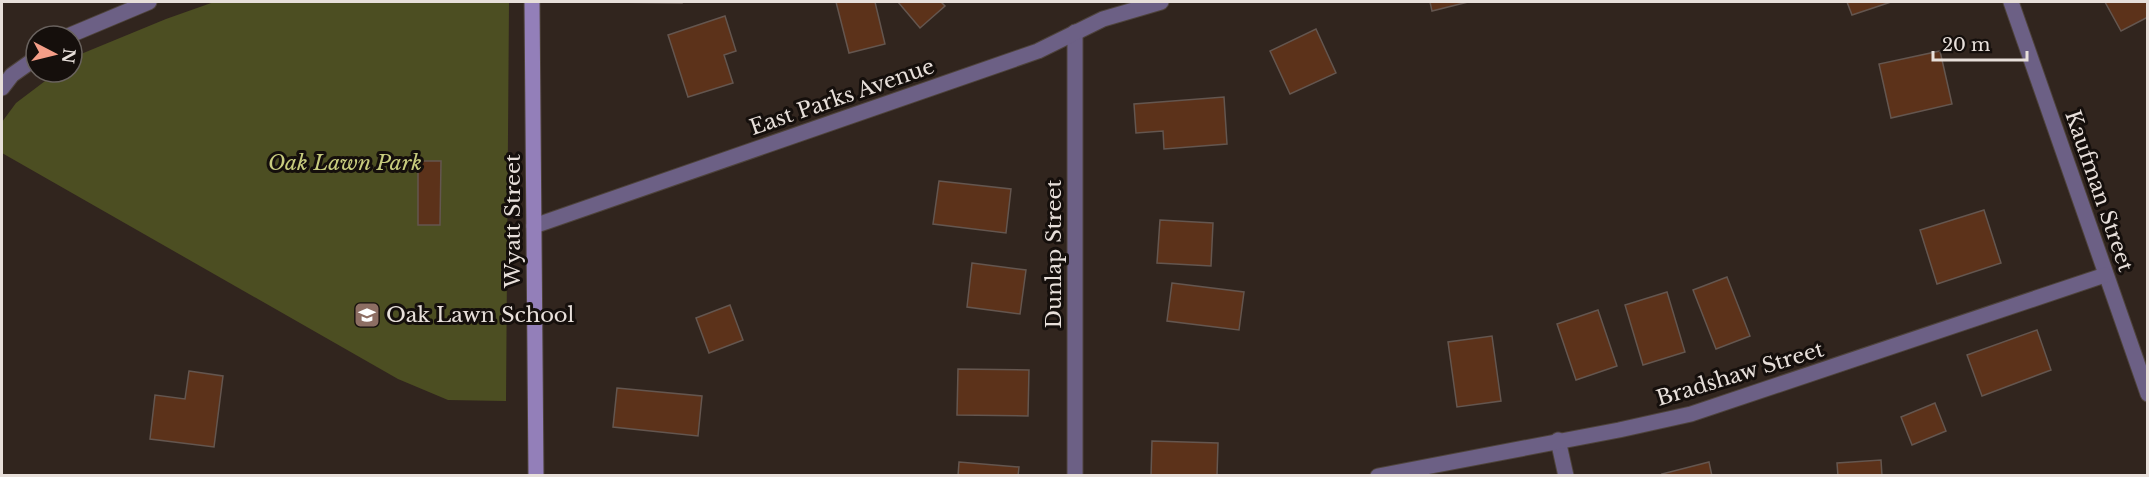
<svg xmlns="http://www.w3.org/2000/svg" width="2149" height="477" font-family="'Libre Baskerville',serif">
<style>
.green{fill:#4c4e22}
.building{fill:#5c321a;stroke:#64564f;stroke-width:1.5}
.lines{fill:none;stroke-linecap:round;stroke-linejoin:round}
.street-casing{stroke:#4e433c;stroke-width:17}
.secondary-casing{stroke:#4e433c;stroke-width:17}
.street{stroke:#6c6085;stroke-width:15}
.secondary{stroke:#937fb9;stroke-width:15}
.labels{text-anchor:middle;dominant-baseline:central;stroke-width:6;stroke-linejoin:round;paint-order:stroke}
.street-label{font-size:21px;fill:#e7dfda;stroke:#150f0c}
.park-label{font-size:21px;font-style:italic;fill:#c8cc7e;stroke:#150f0c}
.poi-label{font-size:21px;fill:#e7dfda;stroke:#150f0c;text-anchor:start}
</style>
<rect width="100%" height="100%" fill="#31251e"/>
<!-- green -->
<path class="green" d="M214 2H509L506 401 448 400 398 379 2 153V122L16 103 57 72H72V61L81 54 166 19Z"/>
<!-- building -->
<g class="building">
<path d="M609 2H682V3Z"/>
<path d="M836 2H875L885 44 849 53Z"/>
<path d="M898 2H941L945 6 920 28Z"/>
<path d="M1430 2H1468L1432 11Z"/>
<path d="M1847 2H1891L1852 15Z"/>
<path d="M2105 2H2148V17L2121 31Z"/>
<path d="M725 16 736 51 724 55 733 83 688 97 668 35Z"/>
<path d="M1316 29 1336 73 1290 94 1270 51Z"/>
<path d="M1940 51 1952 104 1891 118 1879 64Z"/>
<path d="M1224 97 1227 144 1164 149 1163 131 1136 133 1134 104Z"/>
<path d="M418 161H441L440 225H418Z"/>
<path d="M939 181 1011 189 1006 233 933 224Z"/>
<path d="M1984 210 2001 263 1937 284 1920 230Z"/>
<path d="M1160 220 1213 223 1211 266 1157 263Z"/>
<path d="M972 263 1026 270 1020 314 967 307Z"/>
<path d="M1727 277 1750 336 1716 349 1693 290Z"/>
<path d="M1172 283 1244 292 1239 330 1167 321Z"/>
<path d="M1667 292 1685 352 1643 365 1625 305Z"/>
<path d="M730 305 743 340 709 353 696 318Z"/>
<path d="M1598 310 1617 366 1576 380 1557 324Z"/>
<path d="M2037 330 2051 370 1982 396 1967 355Z"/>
<path d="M1492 336 1501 401 1457 407 1448 342Z"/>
<path d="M958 369 1029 370 1028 416 957 415Z"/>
<path d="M189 371 223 376 214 447 150 439 155 395 185 399Z"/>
<path d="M617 388 702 396 698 436 613 427Z"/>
<path d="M1935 403 1946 431 1912 445 1901 417Z"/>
<path d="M1152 441 1218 443 1217 476H1151Z"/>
<path d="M1881 460 1882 476H1838L1837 463Z"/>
<path d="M959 462 1019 467 1018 476H958Z"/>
<path d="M1709 462 1712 476H1663L1662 474Z"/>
</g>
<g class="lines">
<!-- street casing -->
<g class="street-casing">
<g id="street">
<path d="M2011 2 2148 394"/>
<path d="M1075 32V476"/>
<path d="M68 36 149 2"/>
<path d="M2 88 12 75 36 58"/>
<path d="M534 226 1038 51 1103 19 1161 2"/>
<path d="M1558 440 1566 476"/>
<path d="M1378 476 1619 430 1691 414 2105 275"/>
</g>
</g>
<!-- secondary casing -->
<g class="secondary-casing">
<path id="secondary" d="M532 2 536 476"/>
</g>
<!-- street -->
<use href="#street" class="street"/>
<!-- secondary -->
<use href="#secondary" class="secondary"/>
</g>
<!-- icons -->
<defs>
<g id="school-square" transform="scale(1.35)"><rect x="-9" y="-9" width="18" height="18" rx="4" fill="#8d6e63" stroke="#150f0c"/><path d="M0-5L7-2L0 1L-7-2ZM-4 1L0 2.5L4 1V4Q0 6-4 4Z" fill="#fff"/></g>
</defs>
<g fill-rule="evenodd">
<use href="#school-square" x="367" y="315"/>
</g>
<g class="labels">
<!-- street labels -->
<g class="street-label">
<text transform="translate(842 97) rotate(-19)">East Parks Avenue</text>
<text transform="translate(2099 191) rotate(71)">Kaufman Street</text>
<text transform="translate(513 221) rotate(-90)">Wyatt Street</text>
<text transform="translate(1054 254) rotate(-90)">Dunlap Street</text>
<text transform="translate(1740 374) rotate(-17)">Bradshaw Street</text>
</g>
<!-- park labels -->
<g class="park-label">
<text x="345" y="163">Oak Lawn Park</text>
</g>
<!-- poi labels -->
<g class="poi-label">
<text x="386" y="315">Oak Lawn School</text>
</g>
</g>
<!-- border -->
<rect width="2149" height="477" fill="none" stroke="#e7dfda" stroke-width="6"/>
<!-- north arrow -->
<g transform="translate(54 54) rotate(97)"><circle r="28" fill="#150f0c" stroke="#69625e" stroke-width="1.5"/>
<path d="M0-4.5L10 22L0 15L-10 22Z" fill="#f49e88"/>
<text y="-9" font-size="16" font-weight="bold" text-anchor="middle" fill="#e7dfda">N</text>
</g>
<!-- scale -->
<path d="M1933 51v9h94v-9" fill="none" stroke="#e7dfda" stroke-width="3"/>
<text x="1942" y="51" font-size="18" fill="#e7dfda" stroke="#150f0c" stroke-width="4.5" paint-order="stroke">20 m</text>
</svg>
